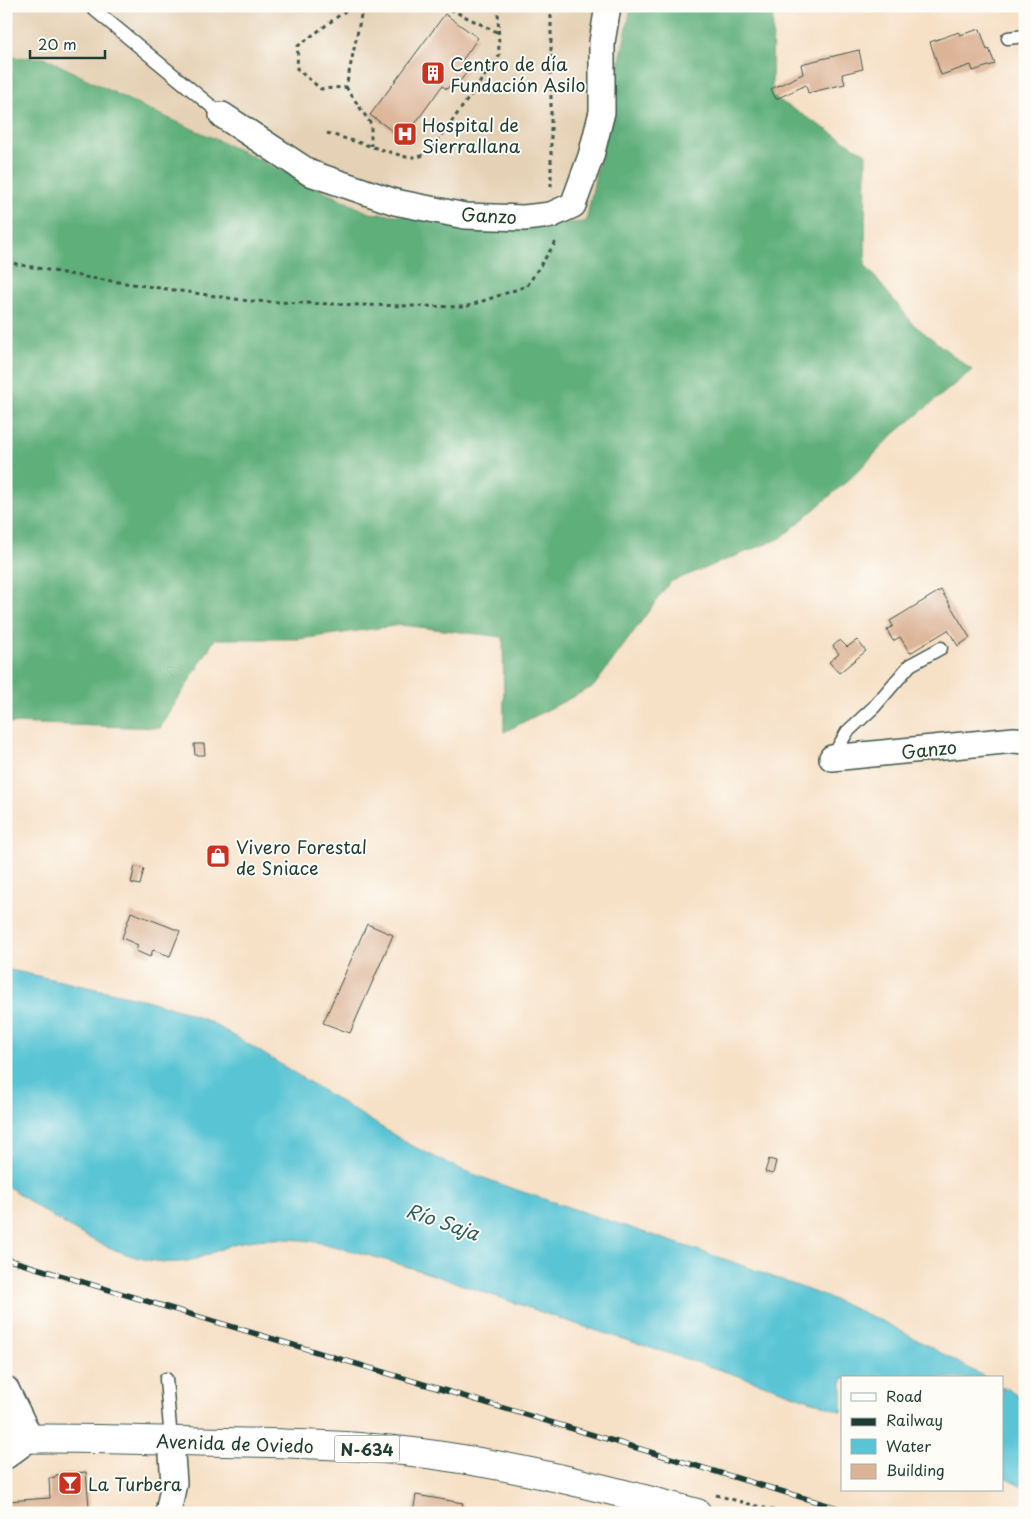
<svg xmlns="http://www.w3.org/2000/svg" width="1031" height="1519" font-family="'Playpen Sans',sans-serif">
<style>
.built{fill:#e5d1b5}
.forest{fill:#5eaf7a;stroke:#3e7657}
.water{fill:#59c4d4;stroke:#3c8084}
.building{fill:#dcb396}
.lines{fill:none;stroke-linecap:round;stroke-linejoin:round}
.lane-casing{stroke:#3f554a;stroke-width:15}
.street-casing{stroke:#3f554a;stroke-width:28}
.highway-casing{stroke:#3f554a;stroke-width:30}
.path{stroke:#3f554a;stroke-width:3;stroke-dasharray:4 4;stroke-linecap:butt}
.lane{stroke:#fff;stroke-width:12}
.street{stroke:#fff;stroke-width:25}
.highway{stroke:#fff;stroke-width:28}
.rail-casing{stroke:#1f3d34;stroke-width:5.5}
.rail{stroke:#fdfcf7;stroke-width:4;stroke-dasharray:11;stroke-linecap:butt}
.labels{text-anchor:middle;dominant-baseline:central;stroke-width:4;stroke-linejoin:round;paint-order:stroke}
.shield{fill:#fdfcf7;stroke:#62766e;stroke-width:1}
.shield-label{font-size:16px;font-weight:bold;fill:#1f3d34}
.poi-label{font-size:18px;fill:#1f3d34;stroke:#fdfcf7;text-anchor:start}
.street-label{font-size:18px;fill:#1f3d34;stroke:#fdfcf7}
.water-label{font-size:19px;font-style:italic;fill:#2e5f5c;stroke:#fdfcf7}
</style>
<rect width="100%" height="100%" fill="#fdfcf7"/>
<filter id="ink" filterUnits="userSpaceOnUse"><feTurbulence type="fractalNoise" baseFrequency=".02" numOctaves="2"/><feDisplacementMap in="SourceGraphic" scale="10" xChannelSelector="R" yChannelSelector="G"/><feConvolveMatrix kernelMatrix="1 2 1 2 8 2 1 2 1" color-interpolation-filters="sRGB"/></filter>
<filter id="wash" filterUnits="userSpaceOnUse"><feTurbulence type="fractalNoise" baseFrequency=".0096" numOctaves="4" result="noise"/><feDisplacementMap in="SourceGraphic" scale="20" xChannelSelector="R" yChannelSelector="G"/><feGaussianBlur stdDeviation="1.12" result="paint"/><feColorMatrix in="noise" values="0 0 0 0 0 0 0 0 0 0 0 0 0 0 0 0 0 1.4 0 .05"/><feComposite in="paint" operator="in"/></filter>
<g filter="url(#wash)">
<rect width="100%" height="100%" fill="#f6e0c6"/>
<!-- built -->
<path class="built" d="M6 6H632L586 222 524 225 365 211 45 58 6 56Z"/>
<!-- forest -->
<path class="forest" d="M634 6H761L773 11 772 96 866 154 865 265 914 325 972 370 895 433 854 475 781 538 670 582 594 686 504 732 503 637 401 625 299 639H215L160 728 6 723V57L45 58 133 102 226 144 369 213 524 225 586 222 631 8Z"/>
<!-- water -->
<g class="water">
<path d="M6 969 146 1000 185 1012 210 1022 243 1041 410 1145 460 1169 508 1187 727 1260 832 1299 884 1322 987 1378H842V1412C755 1379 665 1353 576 1324 492 1296 408 1263 321 1243 297 1238 262 1237 237 1243 220 1248 204 1258 187 1261 127 1271 52 1218 6 1185Z"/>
<path d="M1002 1386 1025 1398V1487L1002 1476Z"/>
</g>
<g id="blocks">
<!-- building -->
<g class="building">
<path d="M445 14 478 38 461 62 470 68 460 81 456 78 447 89 442 86 404 139 370 115Z"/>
<path d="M980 29 987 50 989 49 995 64 973 71 971 65 941 75 930 42 959 32 960 35Z"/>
<path d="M859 50 863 69 842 74 845 84 808 93 806 85 776 99 771 89 803 74 801 64Z"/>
<path d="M941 590 970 638 958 646 948 630 910 653 900 637 893 641 887 630 893 626 890 621Z"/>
<path d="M840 640 847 647 857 640 866 651 839 673 829 662 839 654 833 646Z"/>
<path d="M194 744H204L205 755H195Z"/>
<path d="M135 866 144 869 140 885 131 883Z"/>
<path d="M131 912 180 931 170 956 153 950 150 957 136 951 138 945 122 938Z"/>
<path d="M367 924 393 935 350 1033 323 1023Z"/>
<path d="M769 1159 776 1161 773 1174 765 1172Z"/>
<path d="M86 1472 89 1506 70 1513H6V1501L50 1498 49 1478 56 1477V1475Z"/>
<path d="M416 1495 463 1503 462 1506 466 1507 465 1513H413Z"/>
</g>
</g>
</g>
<g filter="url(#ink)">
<use href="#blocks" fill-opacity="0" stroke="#3f554a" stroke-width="1"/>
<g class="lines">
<!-- lane casing -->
<g class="lane-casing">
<g id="lane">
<path d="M90 6 222 115"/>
<path d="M1008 38 1025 36"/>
<path d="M832 758 847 732 874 707 910 665 941 648"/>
<path d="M166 1379 171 1441"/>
</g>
</g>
<!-- street casing -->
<g class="street-casing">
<g id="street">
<path d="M222 115 310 173 395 202 465 216 524 218 551 215 573 205 591 156 602 112V42L608 6"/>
<path d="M832 758 1014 740 1025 741"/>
<path d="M6 1389 30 1438 6 1456"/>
<path d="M168 1513 174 1483 171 1441"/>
</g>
</g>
<!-- highway casing -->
<g class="highway-casing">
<path id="highway" d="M6 1439C65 1437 125 1440 184 1441 260 1443 338 1443 413 1452 510 1464 604 1488 697 1513"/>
</g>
<!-- path -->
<g class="path">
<path d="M352 6 298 46 297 69 321 89 346 87 363 6"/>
<path d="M443 6 499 33"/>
<path d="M346 87 371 124V146"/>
<path d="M327 133 406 157H418L429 153 499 56 498 6"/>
<path d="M551 187V6"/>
<path d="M6 262 84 277 249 301 359 305 465 307 527 286 557 240"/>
<path d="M716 1495 783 1513"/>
</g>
<!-- lane -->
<use href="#lane" class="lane"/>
<!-- street -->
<use href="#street" class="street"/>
<!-- highway -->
<use href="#highway" class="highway"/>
<!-- rail casing -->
<g class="rail-casing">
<path id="rail" d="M6 1259 854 1513"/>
</g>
<!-- rail -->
<use href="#rail" class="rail"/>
</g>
</g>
<!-- icons -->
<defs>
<g id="building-square" transform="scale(1.25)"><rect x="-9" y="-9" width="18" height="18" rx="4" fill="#c8321e" stroke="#fdfcf7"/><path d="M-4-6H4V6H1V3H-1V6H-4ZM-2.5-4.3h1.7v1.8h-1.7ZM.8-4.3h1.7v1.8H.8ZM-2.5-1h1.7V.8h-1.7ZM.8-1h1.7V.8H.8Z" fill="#fff"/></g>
<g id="hospital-square" transform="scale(1.25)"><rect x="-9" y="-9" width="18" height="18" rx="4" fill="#c8321e" stroke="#fdfcf7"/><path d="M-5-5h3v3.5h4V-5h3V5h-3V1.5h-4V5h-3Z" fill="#fff"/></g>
<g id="shop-square" transform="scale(1.25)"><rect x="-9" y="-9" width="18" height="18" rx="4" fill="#c8321e" stroke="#fdfcf7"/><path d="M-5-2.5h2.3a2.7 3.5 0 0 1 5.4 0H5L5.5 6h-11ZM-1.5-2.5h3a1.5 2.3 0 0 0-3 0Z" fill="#fff"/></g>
<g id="bar-square" transform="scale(1.25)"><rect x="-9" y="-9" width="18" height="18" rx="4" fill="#c8321e" stroke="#fdfcf7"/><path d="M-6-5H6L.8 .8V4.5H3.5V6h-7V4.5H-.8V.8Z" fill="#fff"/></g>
</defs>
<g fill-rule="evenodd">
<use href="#building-square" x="433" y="73"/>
<use href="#hospital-square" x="405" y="134"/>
<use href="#shop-square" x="218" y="856"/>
<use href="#bar-square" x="70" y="1483"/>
</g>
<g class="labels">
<!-- shield labels -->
<rect class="shield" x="334.5" y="1435.5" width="65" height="27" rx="4"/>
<g class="shield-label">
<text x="367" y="1449">N-634</text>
</g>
<!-- poi labels -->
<g class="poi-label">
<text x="450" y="63">Centro de día<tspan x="450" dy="21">Fundación Asilo</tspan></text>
<text x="422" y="124">Hospital de<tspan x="422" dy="21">Sierrallana</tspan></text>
<text x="236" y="846">Vivero Forestal<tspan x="236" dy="21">de Sniace</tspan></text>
<text x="88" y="1483">La Turbera</text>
</g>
<!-- street labels -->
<g class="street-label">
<text transform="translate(489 215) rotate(3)">Ganzo</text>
<text transform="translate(929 749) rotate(-6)">Ganzo</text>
<text transform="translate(235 1443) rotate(2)">Avenida de Oviedo</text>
</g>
<!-- water labels -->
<g class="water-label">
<text transform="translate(443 1221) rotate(19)">Río Saja</text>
</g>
</g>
<!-- margin -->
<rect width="1031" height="1519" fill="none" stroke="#fdfcf7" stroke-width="25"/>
<!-- legend -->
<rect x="841" y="1376" width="162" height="115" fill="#fdfcf7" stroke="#a4b0a9"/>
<rect x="851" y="1393" width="25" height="8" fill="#ffffff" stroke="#a4b0a9"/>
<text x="886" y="1402" font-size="15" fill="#1f3d34">Road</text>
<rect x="851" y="1418" width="25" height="8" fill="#1f3d34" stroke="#a4b0a9"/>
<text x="886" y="1426" font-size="15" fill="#1f3d34">Railway</text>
<rect x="851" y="1439" width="25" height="15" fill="#59c4d4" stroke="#a4b0a9"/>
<text x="886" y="1452" font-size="15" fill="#1f3d34">Water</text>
<rect x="851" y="1464" width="25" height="15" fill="#dcb396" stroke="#a4b0a9"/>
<text x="886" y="1476" font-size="15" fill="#1f3d34">Building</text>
<!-- scale -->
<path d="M30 50v8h75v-8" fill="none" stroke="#1f3d34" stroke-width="2.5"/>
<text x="38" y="50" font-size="15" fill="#1f3d34" stroke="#fdfcf7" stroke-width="4" paint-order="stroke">20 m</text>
</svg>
